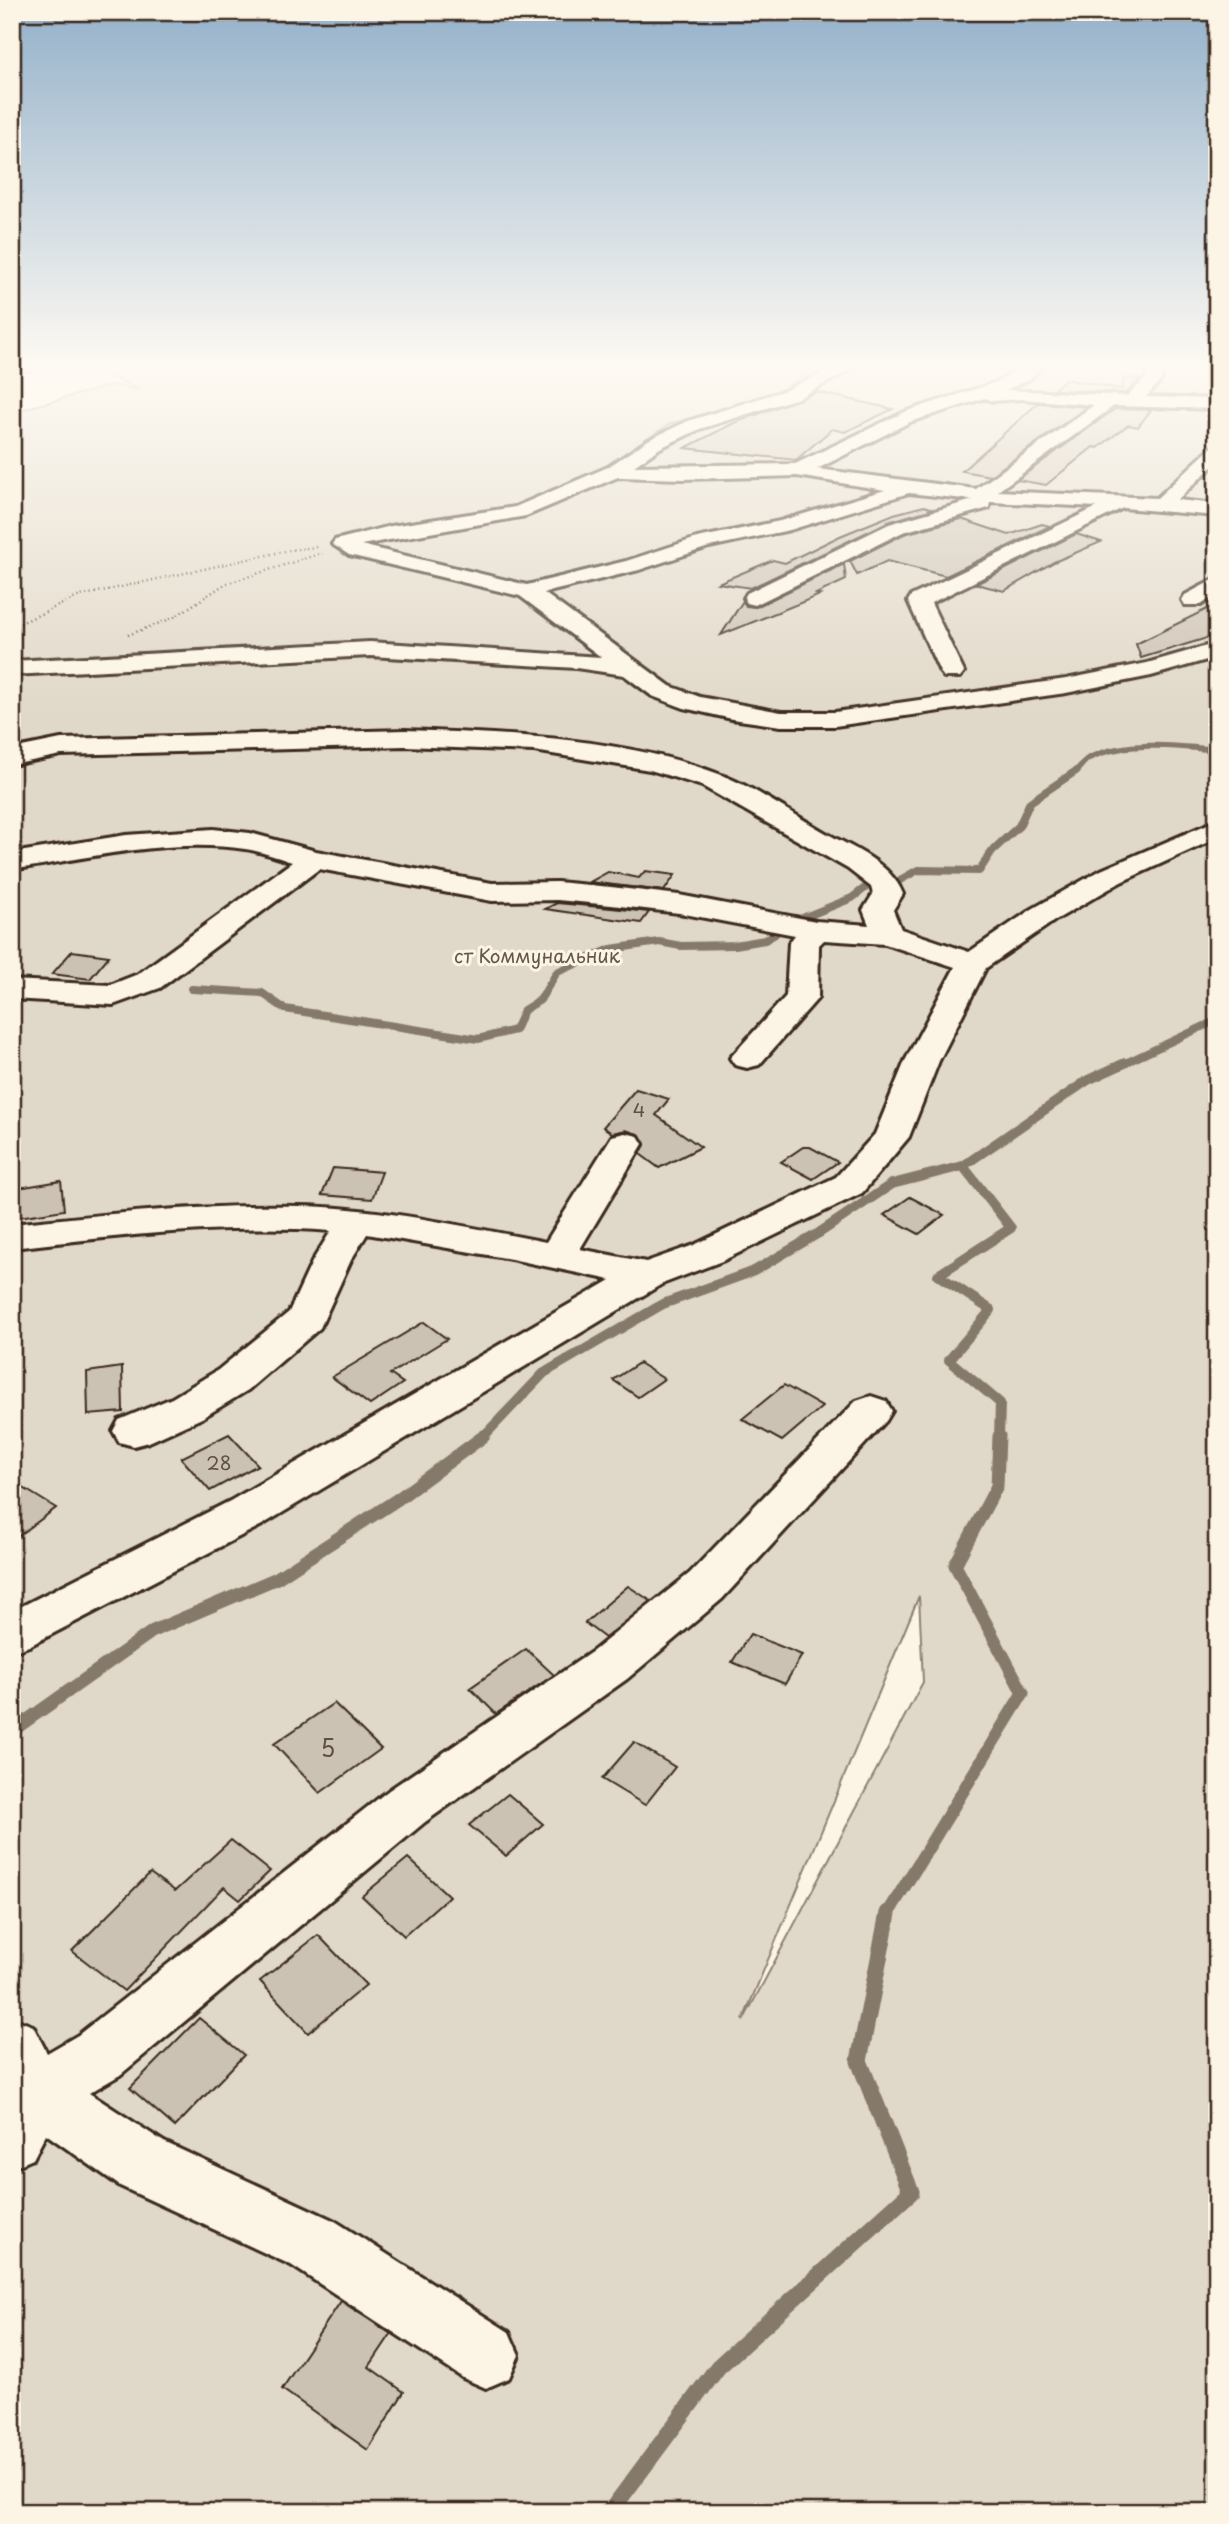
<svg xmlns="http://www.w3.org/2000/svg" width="1229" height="2524" font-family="'Playpen Sans',sans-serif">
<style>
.green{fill:#e0d8c8;stroke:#8e8173;stroke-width:2;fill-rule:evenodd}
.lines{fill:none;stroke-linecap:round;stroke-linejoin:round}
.stream-far4{stroke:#85796b;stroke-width:6}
.stream-far3{stroke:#85796b;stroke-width:8}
.stream-far2{stroke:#85796b;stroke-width:10}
.stream-far1{stroke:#85796b;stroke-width:13}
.stream{stroke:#85796b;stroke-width:17}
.building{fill:#ccc2b3;stroke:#3b2a1e;stroke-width:2}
.minor-casing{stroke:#3b2a1e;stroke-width:6}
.path{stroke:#3b2a1e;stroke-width:2.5;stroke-dasharray:1 3.5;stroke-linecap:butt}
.minor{fill:#fcf5e5;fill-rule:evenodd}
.labels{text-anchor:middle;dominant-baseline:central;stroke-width:6;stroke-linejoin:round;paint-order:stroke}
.far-park-label{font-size:19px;fill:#645648;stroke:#fcf5e5}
.number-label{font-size:19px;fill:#5f5043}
.near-number-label{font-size:23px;fill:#5f5043}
</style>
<rect width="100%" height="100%" fill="#fcf5e5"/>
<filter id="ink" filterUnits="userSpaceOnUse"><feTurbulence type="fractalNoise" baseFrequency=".0143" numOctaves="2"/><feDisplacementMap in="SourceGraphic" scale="14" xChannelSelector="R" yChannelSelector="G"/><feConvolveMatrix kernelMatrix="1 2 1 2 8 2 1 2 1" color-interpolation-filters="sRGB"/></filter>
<g filter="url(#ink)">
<!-- green -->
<path class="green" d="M12 366H820L780 391 670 424 657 432 694 433 854 366H1217V2512H12V412L113 385 141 390 87 367 12 374ZM919 1596 923 1682 743 2021V2020Z"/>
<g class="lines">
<!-- stream-far4 -->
<path class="stream-far4" d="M1073 773C1080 769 1083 761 1089 758 1128 740 1176 746 1217 750"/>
<!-- stream-far3 -->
<g class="stream-far3">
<path d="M900 880 918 870 979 871 992 851 1019 826 1030 802 1076 771"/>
<path d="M800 919 852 898 865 888"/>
<path d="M192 989 262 993 285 1009 478 1039 515 1030 524 1010 540 1000 557 972 611 949 659 942 681 946 735 945 765 940 775 934"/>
<path d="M1121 1065 1217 1020"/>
</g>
<!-- stream-far2 -->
<g class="stream-far2">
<path d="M482 1438 544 1373 663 1304 754 1271 819 1233 892 1184 963 1166"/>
<path d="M999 1438 1000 1403 949 1360 991 1310 938 1275 1011 1228 963 1166 1088 1080 1125 1063"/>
</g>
<!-- stream-far1 -->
<g class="stream-far1">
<path d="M12 1731 153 1631 277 1578 398 1499 484 1436"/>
<path d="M887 1915 1023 1693 955 1565 997 1486 999 1436"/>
</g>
<!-- stream -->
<path class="stream" d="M610 2512 718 2367 911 2192 859 2061 888 1913"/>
</g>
<!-- building -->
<g class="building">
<path d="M1124 378 1141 379 1126 393 1053 390 1065 379 1122 389Z"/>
<path d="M817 392 893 409 845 432 832 429 796 460 685 448 732 424Z"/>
<path d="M1038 403 1087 407 990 476 962 471Z"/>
<path d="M1115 409 1151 410 1138 427 1128 425 1098 448 1093 447 1046 485 1017 480Z"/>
<path d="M924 506 933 509 888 522 751 588 718 583 773 560 785 563 840 536 894 514Z"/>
<path d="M961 519 1009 535 1042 524 1050 526 946 576 887 561 857 575 850 561 904 534Z"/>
<path d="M1076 534 1101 542 1054 562 1004 591 976 584Z"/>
<path d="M844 564 846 580 816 594 820 595 721 635 743 601 746 606 756 607Z"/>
<path d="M1217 604V635L1141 658 1136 644Z"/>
<path d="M645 871 675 875 664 891 590 882 608 872 639 878Z"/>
<path d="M557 903 611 908 649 912 641 923 545 909Z"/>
<path d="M72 951 109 956 90 979 52 974Z"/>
<path d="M636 1089 669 1099 656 1115 701 1147 659 1168 640 1154 645 1145 640 1135 626 1130 612 1133 603 1127Z"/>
<path d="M803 1147H810L838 1162 813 1179 781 1162Z"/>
<path d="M333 1168 382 1172 372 1199 322 1195Z"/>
<path d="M61 1181 64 1210 12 1218V1189Z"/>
<path d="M910 1197 944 1215 919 1234 884 1215Z"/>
<path d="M424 1322 447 1339 390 1374 403 1383 370 1405 332 1377Z"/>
<path d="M639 1363 664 1379 638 1397 613 1380Z"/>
<path d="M122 1367 123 1412 88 1415 87 1372Z"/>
<path d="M784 1385 822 1407 782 1441 742 1419Z"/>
<path d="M229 1434 258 1465 210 1491 181 1458Z"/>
<path d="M12 1481 56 1508 12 1541Z"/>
<path d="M628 1586 651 1601 605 1638 585 1623Z"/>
<path d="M750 1634 802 1655 785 1684 732 1662Z"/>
<path d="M526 1649 554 1675 496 1714 470 1688Z"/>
<path d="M334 1703 381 1749 320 1793 274 1744Z"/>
<path d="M634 1742 675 1767 645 1805 602 1779Z"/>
<path d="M508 1794 543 1824 506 1856 469 1825Z"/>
<path d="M231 1840 270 1871 240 1900 224 1887 124 1991 72 1951 150 1873 175 1891Z"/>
<path d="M408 1858 449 1896 404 1936 362 1896Z"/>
<path d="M318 1935 366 1985 308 2033 260 1981Z"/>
<path d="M199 2018 244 2055 175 2127 130 2088Z"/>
<path d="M341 2301 391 2334 369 2367 404 2392 368 2450 282 2389Z"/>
</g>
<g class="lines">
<!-- minor casing -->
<g class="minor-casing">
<g id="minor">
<path d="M837 366H858L798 398 700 429 660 448 634 466 795 464 907 411 997 382 1025 366H1042L1030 379 1006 390 1127 396 1146 378V366H1162V379L1146 397 1217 399V409L1114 406 998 491 1157 498 1211 448 1217 447V462L1177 500 1217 504V516L1123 508 931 603 964 672 960 677H944L940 672 908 601 911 596 1097 507 990 502 989 508 903 532 755 605 747 603 744 598 747 593 889 524 973 500 909 493 790 530 709 547 639 570 544 593 670 686 700 697 781 712H835L1066 679 1147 663 1217 643V657L1151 676 1066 693 835 726H781L732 719 684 708 652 696 624 675 576 668 370 656 12 675V661L370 642 601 657 520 596 349 555 332 544 335 540 391 526 515 507 608 467 648 440 688 421 786 390ZM985 398 992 401 1022 399 1094 405 976 489 817 469 910 422ZM797 476 885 490 780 521 697 538 626 561 527 585 361 545 526 516 618 477 683 479Z"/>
<path d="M1217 578V594L1201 605H1185L1182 600 1185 595Z"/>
<path d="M405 730C507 734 622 737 719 774 752 786 794 815 826 833 853 848 891 863 903 894L893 910 901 929 969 952 1032 909 1101 870 1217 820V838L1121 882 1054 921 986 968 939 1061 909 1137 862 1193 722 1261 662 1284 262 1525 29 1646 12 1652V1611L230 1501 611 1280 511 1259 367 1234 351 1260 320 1328 248 1390 202 1418 149 1442 134 1446 119 1442 113 1431 119 1420 172 1398 218 1370 289 1312 313 1260 331 1231C225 1223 117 1236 12 1248V1224C107 1214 203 1204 299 1206 376 1207 469 1227 546 1242L612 1136 625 1133 638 1136 643 1144 580 1249 646 1262 694 1245 836 1177 875 1134 905 1061 955 967 885 944 824 940 819 945 818 998 759 1065 747 1068 735 1065 730 1058 786 996 789 943 795 935 679 913 611 905 557 900 492 901 319 869 160 988 113 1005 12 999V980L110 985 138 974 292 862C276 857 261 851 245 849 167 838 88 858 12 870V853L126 835 213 829 250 833 316 851 492 883 557 882 611 887 679 895 816 921 869 925 863 910 873 894 871 887 848 869 702 786 650 770 534 751 405 746 61 755 12 765V749L61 739Z"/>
<path d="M871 1396 886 1401 892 1411 886 1421 722 1599 627 1679 425 1822 120 2075 89 2093 164 2142 335 2221 509 2332 519 2355 509 2378 486 2388 463 2378 291 2265 120 2186 46 2134 33 2159 12 2168V2018L33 2026 47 2053 78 2035 389 1790 593 1651 690 1573 856 1401Z"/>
</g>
</g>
<!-- path -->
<g class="path">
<path d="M12 627 80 596 290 550 317 547"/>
<path d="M128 635 173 618 225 584 322 553"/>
</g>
<!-- minor -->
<use href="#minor" class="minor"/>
</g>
</g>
<!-- sky -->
<linearGradient id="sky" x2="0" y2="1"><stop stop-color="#94b1ca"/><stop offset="0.51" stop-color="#fefaf3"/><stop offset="1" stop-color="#fefaf3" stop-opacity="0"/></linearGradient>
<rect width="1229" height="719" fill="url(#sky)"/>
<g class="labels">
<!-- far-park labels -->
<g class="far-park-label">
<text x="537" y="955">ст Коммунальник</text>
</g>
<!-- number labels -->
<g class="number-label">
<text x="639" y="1109">4</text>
<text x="219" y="1462">28</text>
</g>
<!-- near-number labels -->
<g class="near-number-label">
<text x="328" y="1747">5</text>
</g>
</g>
<!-- margin -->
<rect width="1229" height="2524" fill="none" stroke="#fcf5e5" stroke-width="42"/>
<rect x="21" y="21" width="1187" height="2482" fill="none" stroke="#3b2a1e" stroke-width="2.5" filter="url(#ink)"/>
</svg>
